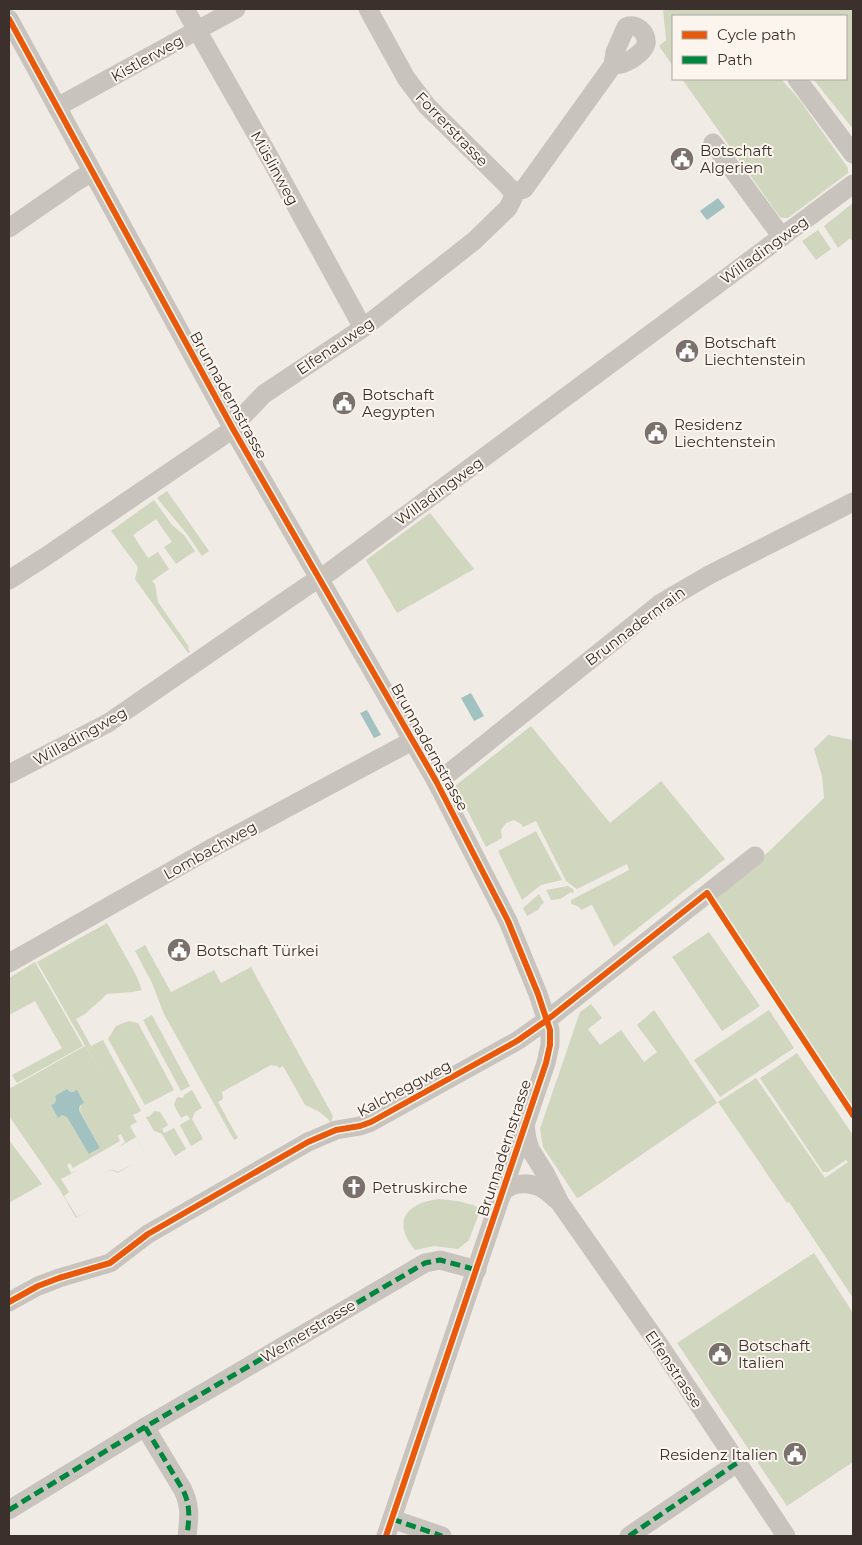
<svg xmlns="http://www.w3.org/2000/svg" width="862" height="1545" font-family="Montserrat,sans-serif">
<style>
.green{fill:#d1d6bf;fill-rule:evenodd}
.water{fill:#a1c2c1}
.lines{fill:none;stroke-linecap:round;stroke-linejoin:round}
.minor{stroke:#c9c3be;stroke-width:19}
.quiet{stroke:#00873e;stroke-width:5;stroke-dasharray:10 5;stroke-linecap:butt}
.cycleway-casing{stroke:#fbf5ee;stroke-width:9}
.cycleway{stroke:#e8590c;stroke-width:6}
.labels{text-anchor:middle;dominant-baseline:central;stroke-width:4;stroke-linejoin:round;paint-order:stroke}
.street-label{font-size:15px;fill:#3b302b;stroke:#fbf5ee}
.poi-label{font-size:15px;fill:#3b302b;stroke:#fbf5ee;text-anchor:start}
</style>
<rect width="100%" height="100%" fill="#f0ebe5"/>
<!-- green -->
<g class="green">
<path d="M663 9H853V129L813 79H846V16H673V66L659 46 666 40Z"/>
<path d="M682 79H781L799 99 848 168V173L788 218H782L779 216Z"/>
<path d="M853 203V242L850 238 838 248 824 226Z"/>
<path d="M818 230 831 249 816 260 802 241Z"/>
<path d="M167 491 209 551 202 556 187 534 157 498Z"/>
<path d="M154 500 172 525 184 535 195 551 176 564 164 547 172 542 156 519 133 535 148 558 158 552 169 569 152 581 155 584 158 602 189 647 188 648 190 652 188 653 135 579 138 567 111 531Z"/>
<path d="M430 513 474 569 397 613 366 560Z"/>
<path d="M531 726 610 823 661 781 725 859 614 947 592 905 581 910 579 907 571 904V900L629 870 627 864 577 889 566 881 536 821 523 827 521 824 514 820 506 823 501 830 502 838 486 847 455 786Z"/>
<path d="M828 735 853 740V1111L713 897 759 861 824 798 822 776 814 749Z"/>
<path d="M536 831 562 880 541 885 522 900 498 851Z"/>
<path d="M568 886 574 890 573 894 571 892 560 899 551 900 546 890Z"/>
<path d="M539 894 544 903 541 905 538 910 527 916 523 908Z"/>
<path d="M107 923 136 975 142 990 133 992 107 994 85 1014 76 1019 91 1046 103 1040 141 1111 133 1115 137 1122 130 1126 156 1172 148 1177 156 1172 136 1137 119 1147 125 1142 121 1134 118 1136 120 1141 73 1168 70 1163 67 1165 71 1173 78 1170 61 1179 69 1192 64 1196 77 1217 95 1207 86 1191 101 1182C100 1172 110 1167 118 1172L133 1164 118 1173C110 1167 100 1172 101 1182L86 1191 95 1207 76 1218 60 1190 9 1116V1089L85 1046 102 1075 37 962ZM67 1089 69 1091H72L73 1092 81 1107 79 1109 100 1148 90 1154 67 1116 63 1115 58 1117 51 1105 55 1103V1100Z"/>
<path d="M709 932 760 1006 722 1031 672 957Z"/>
<path d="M145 945 171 992 214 970 221 983 251 967 333 1116 331 1123 328 1119 318 1111 305 1105 283 1066 279 1068 277 1066 271 1065 222 1092 223 1099 218 1102 238 1138 234 1140 164 1014 152 983 135 951Z"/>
<path d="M35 962 83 1046 17 1083 12 1075 62 1048 35 1001 9 1015V978Z"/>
<path d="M591 1004 602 1018 588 1029 600 1045 621 1030 644 1062 657 1052 637 1025 654 1010 717 1103 580 1197 577 1198 543 1147 540 1129 580 1012Z"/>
<path d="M769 1010 794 1048 720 1097 694 1060Z"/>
<path d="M152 1015 190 1086 181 1091 143 1020Z"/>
<path d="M129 1021 138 1023 174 1090 145 1105 108 1039 116 1026Z"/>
<path d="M797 1053 853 1135V1298L789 1202 787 1203 718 1102 756 1078 825 1178 848 1162 846 1160 828 1172H823L760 1078Z"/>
<path d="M192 1090 202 1108 195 1112 192 1119 203 1139 191 1146 180 1125 190 1119 187 1115 181 1118 174 1105 176 1099 178 1097 183 1098 184 1095Z"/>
<path d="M154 1111 160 1112 168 1125 162 1129 164 1133 174 1128 186 1149 175 1156 162 1134 154 1131 146 1117 150 1116Z"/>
<path d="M9 1140 42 1184 9 1203Z"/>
<path d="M439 1199 458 1201 476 1206 478 1210V1216L469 1240 458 1249 434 1246 415 1250C392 1222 405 1203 439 1199Z"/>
<path d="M814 1253 853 1313V1462L787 1506 677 1343Z"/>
</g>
<!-- water -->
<g class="water">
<path d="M718 198 725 207 707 220 700 211Z"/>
<path d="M471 693 484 716 474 721 461 698Z"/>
<path d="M367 710 381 735 374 738 360 713Z"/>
<path d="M67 1089 69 1091 73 1092 77 1090 84 1103 80 1105 79 1110 100 1148 89 1154 67 1117 62 1115 58 1118 51 1105 55 1103 56 1098 55 1096Z"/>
</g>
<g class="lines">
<!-- minor -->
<g class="minor">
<path d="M185 9 271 160 363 328"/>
<path d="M368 9 406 78 427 106 505 183 513 192"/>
<path d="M9 19 233 429 436 781 508 921 538 994 550 1030V1045L546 1063 386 1536"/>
<path d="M797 79 853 154"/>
<path d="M57 107 236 9"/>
<path d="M713 143 782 237"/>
<path d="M513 192 524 189 613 65C621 65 625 63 632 59 637 55 644 51 646 44 648 33 636 22 626 27L615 52 613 65"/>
<path d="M9 228 77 181 92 172"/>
<path d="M9 580 45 557 233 429 241 418 264 394 363 328 474 241 508 208 513 198V192"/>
<path d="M9 774 108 723 307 586 328 573 853 184"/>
<path d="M436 781 449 773 661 603 709 575 853 502"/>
<path d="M9 963 210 849 412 741"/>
<path d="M525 1125 527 1139 530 1149 545 1173 560 1203 660 1346 786 1536"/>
<path d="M503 1192C513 1181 533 1182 545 1190 550 1193 553 1197 557 1200"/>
<path d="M9 1302 38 1286 59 1278 110 1263 148 1234 308 1142 336 1130 360 1126 371 1122 517 1041 547 1020 755 856"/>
<path d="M145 1427 183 1490C191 1507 189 1518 187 1536"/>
<path d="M9 1510 145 1427 425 1263 440 1260 477 1270"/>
<path d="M392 1519 442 1536"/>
<path d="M629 1536 737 1463"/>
</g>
<!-- quiet -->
<g class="quiet">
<path d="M145 1427 183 1490C191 1507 189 1518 187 1536"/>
<path d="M9 1510 145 1427 425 1263 440 1260 477 1270"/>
<path d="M392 1519 442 1536"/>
<path d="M629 1536 737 1463"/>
</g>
<!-- cycleway casing -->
<g class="cycleway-casing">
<g id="cycleway">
<path d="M9 19 233 429 436 781 508 921 538 994 550 1030V1045L546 1063 386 1536"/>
<path d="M9 1302 38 1286 59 1278 110 1263 148 1234 308 1142 336 1130 360 1126 371 1122 517 1041 547 1020 707 893 853 1115"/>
</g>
</g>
<!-- cycleway -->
<use href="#cycleway" class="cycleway"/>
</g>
<!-- icons -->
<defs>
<g id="civic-disc" transform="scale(1.25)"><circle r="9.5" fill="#7a716c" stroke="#fbf5ee"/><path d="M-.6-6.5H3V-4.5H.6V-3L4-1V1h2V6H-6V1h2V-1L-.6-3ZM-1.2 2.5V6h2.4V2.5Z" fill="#fff"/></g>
<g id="church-disc" transform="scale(1.25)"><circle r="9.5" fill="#7a716c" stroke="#fbf5ee"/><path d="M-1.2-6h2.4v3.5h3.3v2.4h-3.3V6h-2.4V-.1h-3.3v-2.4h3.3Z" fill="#fff"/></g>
</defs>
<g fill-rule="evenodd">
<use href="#civic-disc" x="682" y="159"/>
<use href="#civic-disc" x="687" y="351"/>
<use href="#civic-disc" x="344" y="403"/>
<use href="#civic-disc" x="656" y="433"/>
<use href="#civic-disc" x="179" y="950"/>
<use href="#church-disc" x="354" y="1187"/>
<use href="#civic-disc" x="720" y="1354"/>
<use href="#civic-disc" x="795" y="1454"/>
</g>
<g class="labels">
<!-- street labels -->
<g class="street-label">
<text transform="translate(147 58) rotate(-29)">Kistlerweg</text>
<text transform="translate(452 129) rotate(46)">Forrerstrasse</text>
<text transform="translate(275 168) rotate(61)">Müslinweg</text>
<text transform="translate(764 250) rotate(-36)">Willadingweg</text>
<text transform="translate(335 346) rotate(-34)">Elfenauweg</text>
<text transform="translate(229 395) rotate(61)">Brunnadernstrasse</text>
<text transform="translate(439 491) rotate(-36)">Willadingweg</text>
<text transform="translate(635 626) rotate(-37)">Brunnadernrain</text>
<text transform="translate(80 736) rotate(-29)">Willadingweg</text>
<text transform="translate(430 747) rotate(61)">Brunnadernstrasse</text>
<text transform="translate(210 850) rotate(-29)">Lombachweg</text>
<text transform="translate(404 1088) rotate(-28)">Kalcheggweg</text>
<text transform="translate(504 1148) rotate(-72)">Brunnadernstrasse</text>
<text transform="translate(308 1331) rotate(-31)">Wernerstrasse</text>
<text transform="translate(674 1369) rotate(56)">Elfenstrasse</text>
</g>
<!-- poi labels -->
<g class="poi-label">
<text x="700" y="150">Botschaft<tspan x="700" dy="17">Algerien</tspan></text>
<text x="704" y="342">Botschaft<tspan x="704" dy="17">Liechtenstein</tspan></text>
<text x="362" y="394">Botschaft<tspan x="362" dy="17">Aegypten</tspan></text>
<text x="674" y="424">Residenz<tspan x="674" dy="17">Liechtenstein</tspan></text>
<text x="196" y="950">Botschaft Türkei</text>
<text x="372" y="1187">Petruskirche</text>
<text x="738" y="1345">Botschaft<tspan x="738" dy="17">Italien</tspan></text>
<text x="778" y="1454" text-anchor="end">Residenz Italien</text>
</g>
</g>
<!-- border -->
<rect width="862" height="1545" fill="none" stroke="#3b302b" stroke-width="20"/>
<!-- legend -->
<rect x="672" y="15" width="175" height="65" fill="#fbf5ee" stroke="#aea6a0"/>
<rect x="682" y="31" width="25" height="8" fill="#e8590c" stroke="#aea6a0"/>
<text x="717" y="40" font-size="15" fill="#3b302b">Cycle path</text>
<rect x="682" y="56" width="25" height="8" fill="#00873e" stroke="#aea6a0"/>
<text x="717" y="65" font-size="15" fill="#3b302b">Path</text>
</svg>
